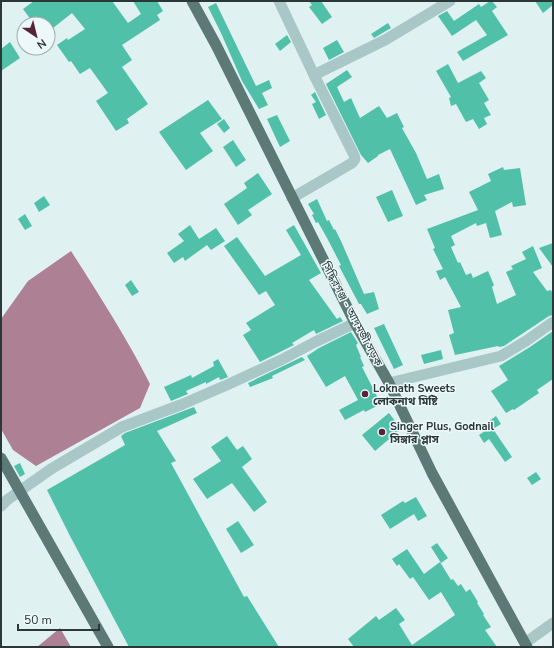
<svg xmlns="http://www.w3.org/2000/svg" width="554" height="648" font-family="'Nunito Sans','Noto Sans Bengali',sans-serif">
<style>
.water{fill:#ae8093}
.building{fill:#50c0a9}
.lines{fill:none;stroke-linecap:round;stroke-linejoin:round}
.minor{stroke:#a9c7c7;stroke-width:11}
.tertiary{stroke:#a9c7c7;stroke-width:11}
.primary{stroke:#5c7976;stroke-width:11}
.poi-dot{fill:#582237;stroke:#ecf8fa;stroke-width:1.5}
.labels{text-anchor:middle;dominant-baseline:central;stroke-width:3;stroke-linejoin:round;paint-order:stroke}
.street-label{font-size:11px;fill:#2b3837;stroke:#ecf8fa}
.poi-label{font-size:11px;font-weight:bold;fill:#2b3837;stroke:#ecf8fa;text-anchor:start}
</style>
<rect width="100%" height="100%" fill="#e0f1f2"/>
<!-- water -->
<g class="water">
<path d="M71 251C99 295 127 338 150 384L140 408 36 466 13 450 1 429V319L28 281Z"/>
<path d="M60 628 71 647H37Z"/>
</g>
<!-- building -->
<g class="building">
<path d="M34 1H112L128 23 141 14 133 1H157L163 11 157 15 160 20 122 45 132 60 122 67 148 104 127 119 129 123 116 131 96 101 108 93 90 68 80 74 71 61 69 62 57 45 67 38 68 40 85 29 72 13 48 32V24H34L23 9Z"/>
<path d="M309 1H321L332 17 322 24 309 7 312 5Z"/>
<path d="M490 1H492L497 7 492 11 508 35 463 61 457 52 487 35 476 20 452 36 438 16 447 11 454 21 479 4 481 7Z"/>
<path d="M535 1H553V5L543 13Z"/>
<path d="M216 3 256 86 269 80 272 88 262 93 268 105 259 109 242 81 221 33 208 7Z"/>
<path d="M388 23 391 28 374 38 371 34Z"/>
<path d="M287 35 291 42 280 51 275 44Z"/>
<path d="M337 40 344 52 329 60 323 48Z"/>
<path d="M10 42 20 58 1 71V49Z"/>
<path d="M448 64 458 83 481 71 486 78 479 83 489 100 484 103 491 115 484 118 487 124 479 129 473 119 466 122 456 104 451 106 449 98 451 97 436 71Z"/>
<path d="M347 70 352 77 337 87 344 102 351 98 360 118 379 106 387 118 397 113 404 127 402 128 416 153 427 179 439 174 444 189 424 195 427 200 416 205 390 149 378 155V156L368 163 361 155 326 84Z"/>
<path d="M315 92 326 115 319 119 312 104 316 102 311 95Z"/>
<path d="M208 100 222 119 200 133 213 151 186 170 159 132Z"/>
<path d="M277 115 290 141 280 147 267 119Z"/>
<path d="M224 119 230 128 224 133 217 124Z"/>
<path d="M233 140 246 160 236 167 223 147Z"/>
<path d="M503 167 504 170 520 168 526 205 513 207 512 202 495 211 502 235 490 238 486 223 477 226 476 223 451 236 455 245 451 247 458 263 460 262 466 275 471 273 473 278 488 271 494 285 492 287 497 304 516 295 506 272 513 269 511 266 526 259 522 252 533 246 542 268 533 272 547 291 551 290 553 295V315L549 316 504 346 499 347 498 346 455 355 449 335 454 333 448 310 461 307 445 277 440 280 436 271 443 269 433 249 435 248 427 229 478 210 469 192 491 181 488 174Z"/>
<path d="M258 173 272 194 248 210 252 215 238 225 224 204 247 188 244 183Z"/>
<path d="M392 190 403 216 388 222 376 197Z"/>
<path d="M44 196 50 205 39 212 34 203Z"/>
<path d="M317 199 327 221 329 220 334 230 335 229 341 241 364 294 374 292 379 309 367 314 361 304H359L339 266 341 265 327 238 318 222 316 223 312 215 314 214 308 204Z"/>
<path d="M25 214 32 226 25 230 18 219Z"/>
<path d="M190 225 199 239 216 228 225 241 211 250 207 245 185 261 183 257 174 263 167 253 184 241 178 234Z"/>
<path d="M294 225 321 273 309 280 337 319 340 317 343 321 316 334 314 330 292 343 294 345 260 362 243 335 251 330 246 323 275 305 266 291 259 295 224 246 237 237 265 276 301 255 286 230Z"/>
<path d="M553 243V267L539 248Z"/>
<path d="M131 280 139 292 132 296 125 285Z"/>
<path d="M384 324 403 365 394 369 374 328Z"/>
<path d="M553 331V379L537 390 539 393 514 410 513 409 506 413 491 391 508 380 499 366 530 347Z"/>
<path d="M351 332 358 343 356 345 361 357H360L364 366 362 367 381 404 365 412 364 410 345 420 339 410 358 400 345 376 326 387 307 356 319 348Z"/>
<path d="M441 350 443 359 424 364 421 355Z"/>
<path d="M302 357 305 360 272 376 273 378 250 387 248 383Z"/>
<path d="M218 359 228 377 220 380 219 377 206 384V382L186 391 188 394 171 401 164 387 191 375 192 378 214 366 213 362Z"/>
<path d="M194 407 197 413 157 431 176 461 171 463 244 597 247 596 279 647H129L70 536 47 490 125 445 121 436 125 433Z"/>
<path d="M389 413 401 429 375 451 362 435Z"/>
<path d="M496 416 501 424 493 429 512 457 505 462 489 439 484 443 479 435 488 429 485 424Z"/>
<path d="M227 436 237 450 243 446 252 459 242 467 267 502 254 512 232 483 207 499 193 479 221 461 211 447Z"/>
<path d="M20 463 25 474 20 477 14 466Z"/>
<path d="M536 472 541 479 532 485 527 478Z"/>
<path d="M416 497 427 516 418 521 414 514 390 529 381 515 403 501 405 503Z"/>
<path d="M238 521 254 545 241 553 226 529Z"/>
<path d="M437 543 448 558 441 563 431 547Z"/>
<path d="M407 549 424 574 440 562 451 580 453 579 458 586 461 584 466 592 470 589 478 602 477 603 484 614 483 615 491 627 485 630 497 647H354L348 639 376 616 379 620 396 608 405 620 399 624 412 645 455 615 441 592 429 600 413 577 410 579 399 564 397 566 392 559Z"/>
</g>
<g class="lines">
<!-- minor -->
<g class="minor">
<path d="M279 1 314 75 354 155 355 159 352 163 292 198"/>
<path d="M314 75 385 40 450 1"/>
<path d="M1 506 7 500 51 469 122 427 183 404 229 384 281 360 315 342 355 323"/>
<path d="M525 643 553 623"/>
</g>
<!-- tertiary -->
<path class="tertiary" d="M389 383 501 356 526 341 553 322"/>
<!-- primary -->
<g class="primary">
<path d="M192 1 216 45 355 323 389 383 432 473 527 647"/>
<path d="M1 458 108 647"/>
</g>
</g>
<!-- markers -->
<g class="poi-dot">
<circle cx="365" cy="394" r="4"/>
<circle cx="382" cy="432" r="4"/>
</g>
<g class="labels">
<!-- street labels -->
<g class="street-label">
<text transform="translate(352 314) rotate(62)">সিদ্ধিরগঞ্জ - আদমজী সড়ক</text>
</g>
<!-- poi labels -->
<g class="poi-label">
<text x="373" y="388">Loknath Sweets<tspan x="373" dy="13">লোকনাথ মিষ্টি</tspan></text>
<text x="390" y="426">Singer Plus, Godnail<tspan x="390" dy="13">সিঙ্গার প্লাস</tspan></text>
</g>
</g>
<!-- border -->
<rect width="554" height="648" fill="none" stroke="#2b3837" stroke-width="4"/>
<!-- north arrow -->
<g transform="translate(36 36) rotate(145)"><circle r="19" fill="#ecf8fa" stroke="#9fabac"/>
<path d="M0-3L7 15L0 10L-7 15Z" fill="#582237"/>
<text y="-6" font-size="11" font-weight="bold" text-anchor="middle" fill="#2b3837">N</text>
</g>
<!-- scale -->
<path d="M18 624v6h81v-6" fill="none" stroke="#2b3837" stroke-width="2"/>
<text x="24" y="624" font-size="12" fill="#2b3837" stroke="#ecf8fa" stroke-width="3" paint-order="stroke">50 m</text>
</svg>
